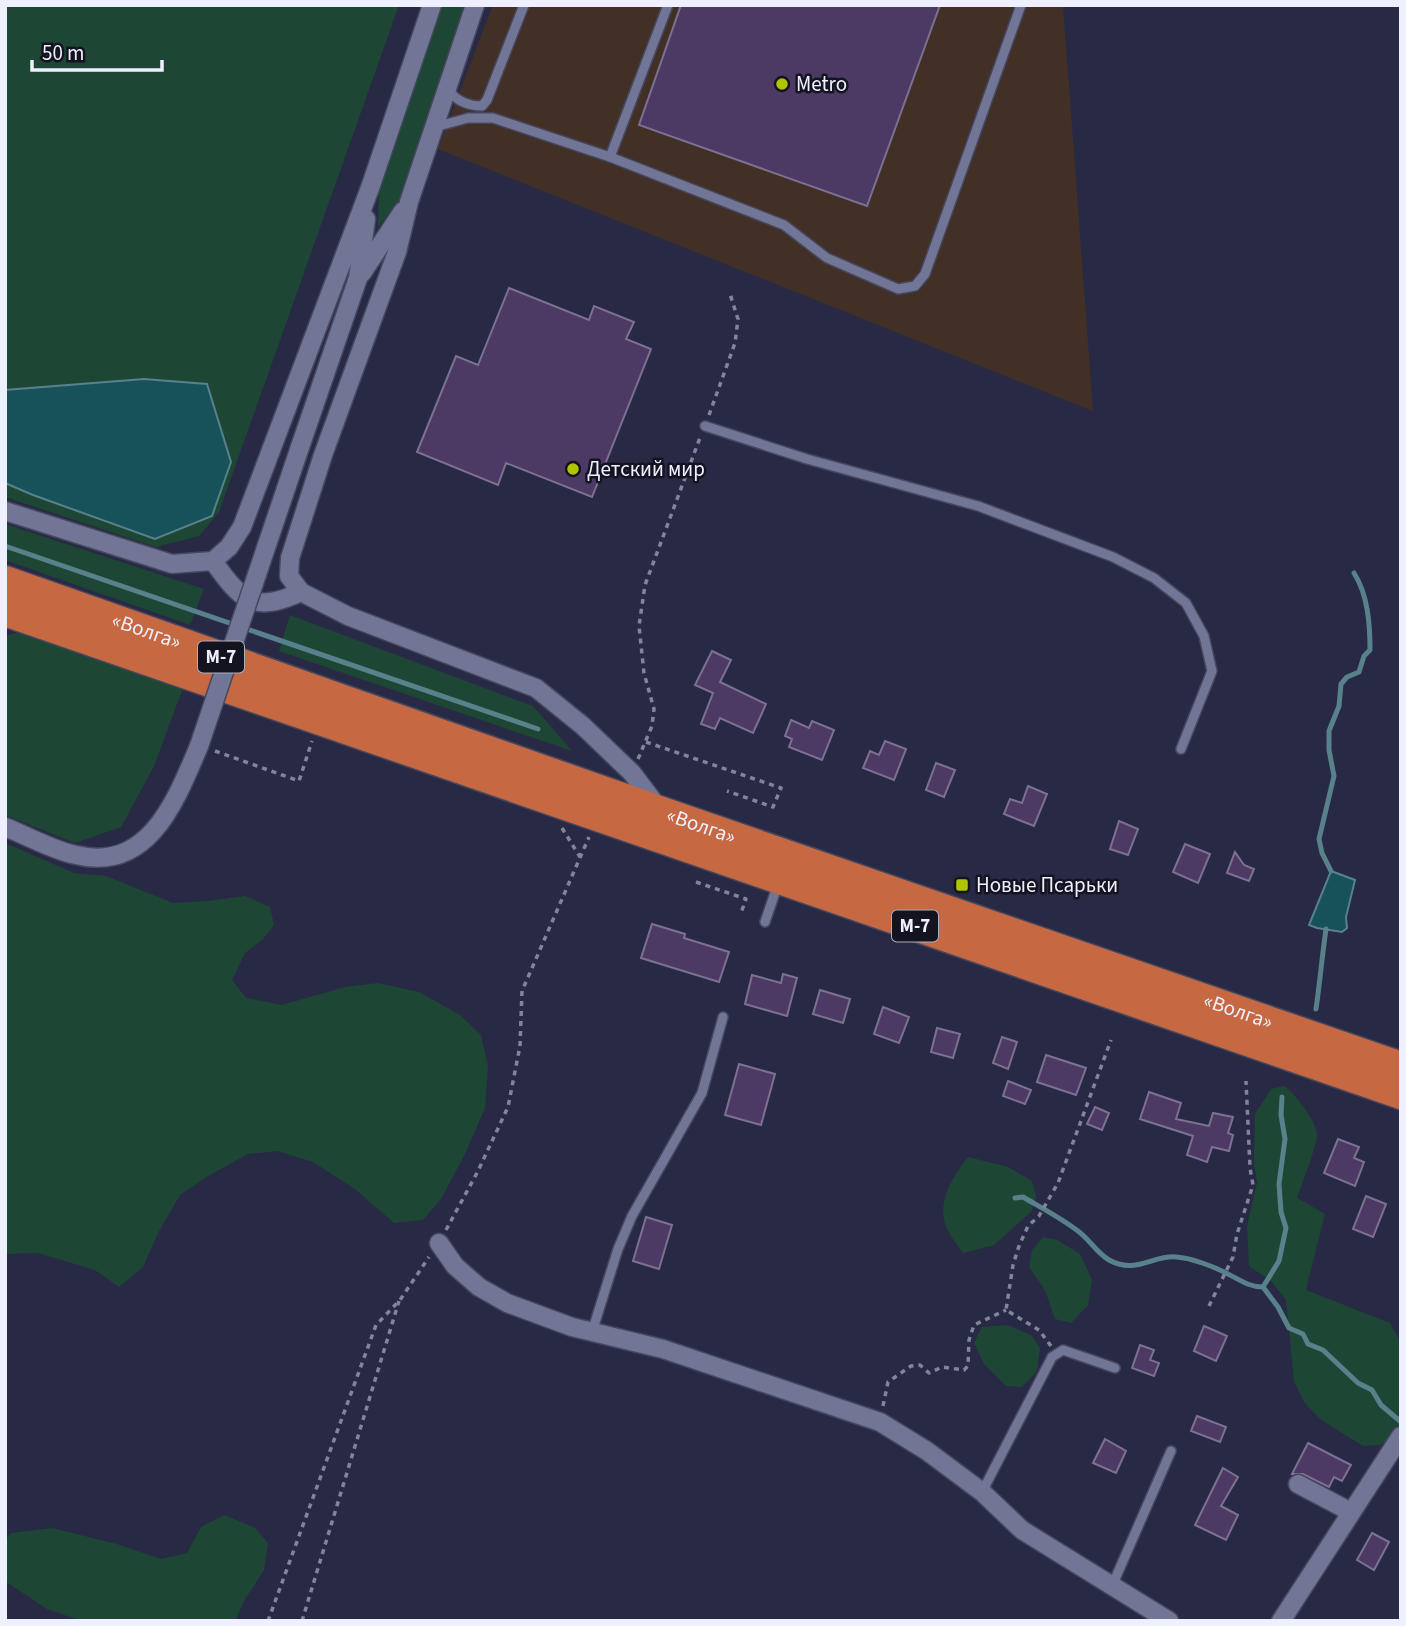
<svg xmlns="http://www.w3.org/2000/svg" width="1406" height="1626" font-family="'Source Sans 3',sans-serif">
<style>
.commercial{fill:#423027}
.green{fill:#1e4635}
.water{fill:#17525b;stroke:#58818c;stroke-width:2}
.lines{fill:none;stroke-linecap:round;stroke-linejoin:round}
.stream{stroke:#58818c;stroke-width:5}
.building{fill:#4c3a65;stroke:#7c7190;stroke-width:2}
.lane-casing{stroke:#46475e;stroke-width:12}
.street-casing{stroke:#46475e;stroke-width:21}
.highway-casing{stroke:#46475e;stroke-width:33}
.path{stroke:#82849a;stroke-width:3.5;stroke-dasharray:5 5;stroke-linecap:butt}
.lane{stroke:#727696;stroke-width:9}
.street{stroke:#727696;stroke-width:18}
.highway{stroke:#c66942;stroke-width:30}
.street-bridge-casing{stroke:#46475e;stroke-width:21;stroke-linecap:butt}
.street-bridge{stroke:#727696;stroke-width:18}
.poi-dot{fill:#b0c500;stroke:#131420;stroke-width:2.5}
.labels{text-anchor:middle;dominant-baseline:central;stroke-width:5;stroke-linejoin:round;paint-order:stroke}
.shield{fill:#131420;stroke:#acaebc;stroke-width:2}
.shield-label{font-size:19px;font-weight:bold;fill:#eef0ff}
.poi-label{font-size:21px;fill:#eef0ff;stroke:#131420;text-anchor:start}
.street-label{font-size:21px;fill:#eef0ff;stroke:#131420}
</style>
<rect width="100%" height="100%" fill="#282a45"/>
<!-- commercial -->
<path class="commercial" d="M493 5H1063L1093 411 438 149Z"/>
<!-- green -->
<g class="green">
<path d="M5 5H399L219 512 199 536 156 547 5 497Z"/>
<path d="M442 5H467L400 199 378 227 379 191Z"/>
<path d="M5 524 204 589 190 625 5 560Z"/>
<path d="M290 615 533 706 572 751 279 651Z"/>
<path d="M25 631 184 685 154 766 121 827 75 843 5 815V636Z"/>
<path d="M5 843 74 873 106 876 173 903 208 901 245 896 270 907 274 925 263 939 245 953 232 980 246 998 282 1005 345 987 378 983 419 992 460 1015 481 1035 488 1066 485 1108 465 1154 441 1199 423 1220 394 1223 355 1189 313 1162 278 1151 248 1154 208 1176 180 1195 158 1233 143 1267 119 1287 95 1270 38 1253 5 1254Z"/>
<path d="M1284 1086C1295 1093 1317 1122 1317 1135 1317 1145 1301 1187 1297 1198L1325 1214 1306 1290 1390 1323 1401 1343V1422L1392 1437 1381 1445 1363 1446 1320 1419 1304 1402 1294 1381 1286 1300 1271 1281 1249 1266 1247 1226 1257 1183 1254 1163 1255 1114 1271 1089Z"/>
<path d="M968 1157 1008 1167 1032 1181 1036 1197 1031 1212 994 1245 963 1253C957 1244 945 1230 944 1219 940 1195 955 1174 968 1157Z"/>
<path d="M1043 1237 1057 1240 1080 1254 1092 1280 1088 1305 1071 1323 1055 1319 1045 1290 1029 1267 1032 1250Z"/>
<path d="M1007 1325 1031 1335 1040 1348 1037 1371 1022 1387 1006 1386 984 1364 974 1343 982 1327Z"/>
<path d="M224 1515 255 1528 268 1543 264 1570 244 1601 235 1621H82L47 1609 5 1581V1541L11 1533 52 1528 117 1544 161 1559 187 1553 201 1527Z"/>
</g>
<!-- water -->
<g class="water">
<path d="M144 379 207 384 231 462 212 516 155 539 33 495 5 483V390Z"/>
<path d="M1331 871 1355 880 1346 917 1347 928 1342 932 1317 928 1309 925Z"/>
</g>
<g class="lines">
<!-- stream -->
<g class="stream">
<path d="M5 546 538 729"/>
<path d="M1331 871 1322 853 1319 839 1334 776 1329 750V731L1339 706 1341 684 1347 677 1359 672 1364 656 1370 650C1370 624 1368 595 1354 573"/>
<path d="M1316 1009C1320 981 1322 957 1326 929"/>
<path d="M1015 1198 1023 1197C1042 1208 1061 1218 1078 1231 1090 1240 1097 1253 1109 1260 1136 1275 1154 1254 1177 1257 1191 1258 1215 1267 1228 1274 1240 1280 1249 1287 1263 1287L1279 1261 1286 1228 1281 1212 1279 1184 1285 1139 1281 1115 1282 1097"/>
<path d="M1263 1287 1278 1307 1289 1328 1303 1334 1308 1344 1323 1350 1358 1383 1372 1390 1381 1405 1401 1422"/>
</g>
</g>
<!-- building -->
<g class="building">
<path d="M681 5H940L867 206 639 125Z"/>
<path d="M509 288 589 320 594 306 634 322 626 339 651 349 592 497 506 463 498 485 417 452 456 356 478 365Z"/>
<path d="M712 651 731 660 720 682 766 704 753 733 720 718 715 729 701 724 713 693 695 685Z"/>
<path d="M791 720 809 728 812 721 834 730 822 760 789 747 792 739 785 736Z"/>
<path d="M885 741 906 749 894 780 863 768 870 751 879 755Z"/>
<path d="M936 763 955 770 944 797 926 790Z"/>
<path d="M1028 786 1047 794 1034 826 1004 814 1010 799 1022 803Z"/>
<path d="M1119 821 1138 829 1128 855 1110 849Z"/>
<path d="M1185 844 1210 854 1198 883 1173 872Z"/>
<path d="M1235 852 1244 865 1254 869 1249 881 1227 873Z"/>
<path d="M652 924 685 934 684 938 729 952 719 982 641 958Z"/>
<path d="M783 974 797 978 787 1016 745 1004 752 975 781 983Z"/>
<path d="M820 990 850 999 843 1023 813 1014Z"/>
<path d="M883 1007 909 1017 899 1043 874 1034Z"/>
<path d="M937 1028 960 1034 953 1058 931 1052Z"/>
<path d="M1002 1037 1017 1042 1008 1069 993 1063Z"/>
<path d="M1046 1055 1086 1068 1076 1095 1037 1082Z"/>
<path d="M739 1064 775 1074 761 1125 725 1115Z"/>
<path d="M1008 1081 1031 1090 1025 1104 1003 1096Z"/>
<path d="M1149 1092 1181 1103 1176 1119 1209 1126 1213 1113 1233 1117 1228 1133 1233 1135 1229 1151 1212 1147 1207 1162 1187 1155 1193 1136 1140 1119Z"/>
<path d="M1095 1107 1109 1113 1102 1130 1087 1124Z"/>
<path d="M1338 1139 1359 1147 1354 1158 1364 1162 1355 1186 1324 1173Z"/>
<path d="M1366 1196 1386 1204 1373 1237 1353 1229Z"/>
<path d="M646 1217 672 1225 659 1269 633 1261Z"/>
<path d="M1204 1326 1227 1336 1216 1361 1194 1351Z"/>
<path d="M1140 1345 1154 1350 1150 1360 1159 1363 1154 1376 1132 1368Z"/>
<path d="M1197 1416 1226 1427 1220 1442 1191 1431Z"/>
<path d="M1105 1439 1126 1451 1116 1473 1093 1463Z"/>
<path d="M1308 1443 1351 1465 1342 1481 1334 1477 1329 1487 1303 1474H1292Z"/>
<path d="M1223 1468 1238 1477 1221 1506 1238 1515 1226 1540 1195 1525Z"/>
<path d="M1372 1533 1389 1542 1374 1570 1357 1560Z"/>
</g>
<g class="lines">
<!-- lane casing -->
<g class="lane-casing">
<g id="lane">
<path d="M448 90C456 100 468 106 482 106L487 100 524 5"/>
<path d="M435 127 468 118H493L610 157 668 5"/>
<path d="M610 157 784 225 827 258 898 289 915 286 925 274 1021 5"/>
<path d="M705 426 807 459 978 506 1113 557 1154 578 1186 603 1204 636 1212 671 1181 749"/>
<path d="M765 922 778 884"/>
<path d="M592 1332 618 1249 632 1216 702 1093 723 1017"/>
<path d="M982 1492 1052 1357 1063 1350 1115 1368"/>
<path d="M1112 1586 1171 1451"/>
</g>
</g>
<!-- street casing -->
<g class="street-casing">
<g id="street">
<path d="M475 5 409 202 397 252 323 455 290 558 289 576 301 592 348 616 536 688 583 726 632 773 660 810"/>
<path d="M362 273 403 211"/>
<path d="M300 447 358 278 366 219"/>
<path d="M5 511 172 564 213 561 229 547 242 527 370 188 432 5"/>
<path d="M213 561C241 600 253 614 301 592"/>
<path d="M5 827C28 836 52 850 76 855 149 873 176 800 199 746"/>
<path d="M439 1243 455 1266 479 1287 507 1303 572 1327 663 1349 880 1422 927 1451 982 1492 1022 1530 1169 1621"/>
<path d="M1298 1484 1351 1512"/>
<path d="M1281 1621 1401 1436"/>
</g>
</g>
<!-- highway casing -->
<g class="highway-casing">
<g id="highway">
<path id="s1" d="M5 581 662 812 1401 1067"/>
<path d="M5 611 1401 1094"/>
</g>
</g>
<!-- path -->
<g class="path">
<path d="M709 415 735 343 738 319 730 294"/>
<path d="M646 742 781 788 773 807 727 791"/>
<path d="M215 751 299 781 312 741"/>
<path d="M638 759 652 726 654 709 644 673 639 626 645 585 701 435"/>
<path d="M562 828 580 857"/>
<path d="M696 882 746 899 741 913"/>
<path d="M446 1230 478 1171 508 1107 520 1046 522 991 589 837"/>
<path d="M1209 1306 1233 1257 1237 1234 1253 1185 1250 1168 1246 1081"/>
<path d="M1051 1346 1039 1330 1006 1310 1013 1265 1019 1246 1028 1226 1039 1216 1058 1183 1111 1040"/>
<path d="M883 1406 888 1382 911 1366 920 1365 929 1373 942 1367 964 1370 968 1366 969 1340 974 1325 1006 1310"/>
<path d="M268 1621 376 1325 400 1300 429 1257"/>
<path d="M302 1621 399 1301"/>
</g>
<!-- lane -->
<use href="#lane" class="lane"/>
<!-- street -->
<use href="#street" class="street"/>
<!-- highway -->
<use href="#highway" class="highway"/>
<!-- street-bridge casing -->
<g class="street-bridge-casing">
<path id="street-bridge" d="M199 746 300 447"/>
</g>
<!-- street-bridge -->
<use href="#street-bridge" class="street-bridge"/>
</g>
<!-- markers -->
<g class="poi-dot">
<circle cx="782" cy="84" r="7"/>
<circle cx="573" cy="469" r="7"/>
<rect x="955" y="878" width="14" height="14" rx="3.5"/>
</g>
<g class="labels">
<!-- shield labels -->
<g class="shield">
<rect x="198" y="641.5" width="46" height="31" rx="5"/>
<rect x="892" y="910.5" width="46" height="31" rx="5"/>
</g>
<g class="shield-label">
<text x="221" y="657">М-7</text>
<text x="915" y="926">М-7</text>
</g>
<!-- poi labels -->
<g class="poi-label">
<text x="796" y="84">Metro</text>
<text x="587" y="469">Детский мир</text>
<text x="976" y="885">Новые Псарьки</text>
</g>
<!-- street labels -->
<g class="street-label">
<text stroke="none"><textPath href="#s1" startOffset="150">«Волга»</textPath></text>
<text stroke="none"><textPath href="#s1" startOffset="738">«Волга»</textPath></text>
<text stroke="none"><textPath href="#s1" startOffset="1306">«Волга»</textPath></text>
</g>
</g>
<!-- border -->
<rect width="1406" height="1626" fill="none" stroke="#eef0ff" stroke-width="14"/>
<!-- scale -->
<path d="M32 60v10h130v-10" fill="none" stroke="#eef0ff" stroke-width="3.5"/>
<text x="42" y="60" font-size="21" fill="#eef0ff" stroke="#131420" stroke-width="5" paint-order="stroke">50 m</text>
</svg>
